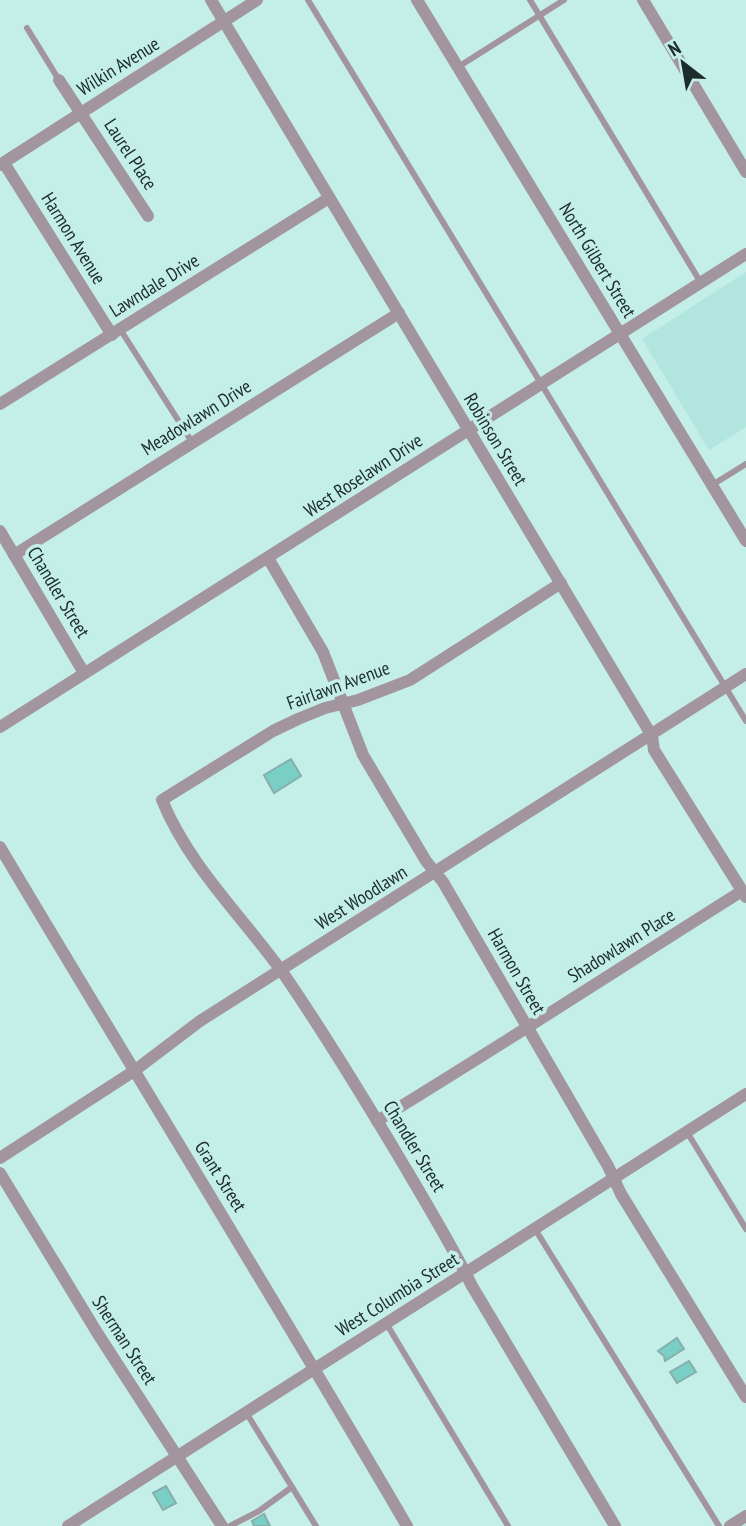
<svg xmlns="http://www.w3.org/2000/svg" width="746" height="1526" font-family="'PT Sans Narrow',sans-serif">
<style>
.built{fill:#b1e5de}
.building{fill:#79cfc5;stroke:#87afaa;stroke-width:2}
.lines{fill:none;stroke-linecap:round;stroke-linejoin:round}
.lane{stroke:#a2959d;stroke-width:6}
.street{stroke:#a2959d;stroke-width:12}
.labels{text-anchor:middle;dominant-baseline:central;stroke-width:7;stroke-linejoin:round;paint-order:stroke}
.street-label{font-size:19px;fill:#1c2c2b;stroke:#c4eee8}
</style>
<rect width="100%" height="100%" fill="#c4eee8"/>
<!-- built -->
<path class="built" d="M746 272V427L709 450 642 339Z"/>
<!-- building -->
<g class="building">
<path d="M291 759 301 776 274 793 264 775Z"/>
<path d="M677 1338 684 1349 665 1361 664 1356 658 1351Z"/>
<path d="M689 1361 696 1372 677 1383 670 1372Z"/>
<path d="M166 1486 176 1503 163 1510 153 1493Z"/>
<path d="M264 1514 270 1526H254L252 1521Z"/>
</g>
<g class="lines">
<!-- lane -->
<g class="lane">
<path d="M308 0 746 721"/>
<path d="M530 0 701 283"/>
<path d="M27 28 59 80"/>
<path d="M458 67 564 0"/>
<path d="M120 329 192 442"/>
<path d="M712 485 746 464"/>
<path d="M687 1132 746 1229"/>
<path d="M535 1229 719 1526"/>
<path d="M386 1323 508 1526"/>
<path d="M247 1414 316 1526"/>
<path d="M230 1526 259 1511 292 1487"/>
</g>
<!-- street -->
<g class="street">
<path d="M211 0 652 736 654 750 746 897"/>
<path d="M417 0 746 541"/>
<path d="M643 0 746 172"/>
<path d="M59 80 148 216"/>
<path d="M4 163 112 335"/>
<path d="M0 165 257 0"/>
<path d="M0 404 329 198"/>
<path d="M0 531 84 673"/>
<path d="M14 555 399 313"/>
<path d="M268 558 323 652 363 755 426 861 443 882 608 1166 621 1194 746 1397"/>
<path d="M561 583 410 680 358 700 325 708 298 719 273 731 162 800C189 866 242 916 283 973 323 1031 360 1092 396 1152 422 1196 449 1240 472 1286L615 1526"/>
<path d="M0 727 746 254"/>
<path d="M0 847C135 1074 274 1298 407 1526"/>
<path d="M377 1121C500 1046 620 968 742 891"/>
<path d="M0 1158 134 1071 200 1021 746 674"/>
<path d="M0 1173 98 1334 222 1526"/>
<path d="M68 1526 746 1094"/>
<path d="M730 1526 746 1516"/>
</g>
</g>
<g class="labels">
<!-- street labels -->
<g class="street-label">
<text transform="translate(118 66) rotate(-32)">Wilkin Avenue</text>
<text transform="translate(131 154) rotate(57)">Laurel Place</text>
<text transform="translate(74 238) rotate(58)">Harmon Avenue</text>
<text transform="translate(598 260) rotate(59)">North Gilbert Street</text>
<text transform="translate(154 285) rotate(-32)">Lawndale Drive</text>
<text transform="translate(196 417) rotate(-32)">Meadowlawn Drive</text>
<text transform="translate(496 439) rotate(59)">Robinson Street</text>
<text transform="translate(363 475) rotate(-33)">West Roselawn Drive</text>
<text transform="translate(59 592) rotate(59)">Chandler Street</text>
<text transform="translate(338 685) rotate(-20)">Fairlawn Avenue</text>
<text transform="translate(361 897) rotate(-32)">West Woodlawn</text>
<text transform="translate(621 945) rotate(-32)">Shadowlawn Place</text>
<text transform="translate(517 971) rotate(60)">Harmon Street</text>
<text transform="translate(415 1146) rotate(59)">Chandler Street</text>
<text transform="translate(221 1176) rotate(58)">Grant Street</text>
<text transform="translate(397 1294) rotate(-32)">West Columbia Street</text>
<text transform="translate(125 1340) rotate(57)">Sherman Street</text>
</g>
</g>
<!-- north arrow -->
<g transform="translate(683 63) rotate(329)" stroke="#c4eee8" stroke-width="5" paint-order="stroke">
<path d="M0-5L12 26L0 18L-12 26Z" fill="#1c2c2b"/>
<text y="-10" font-size="19" font-weight="bold" text-anchor="middle" fill="#1c2c2b">N</text>
</g>
</svg>
